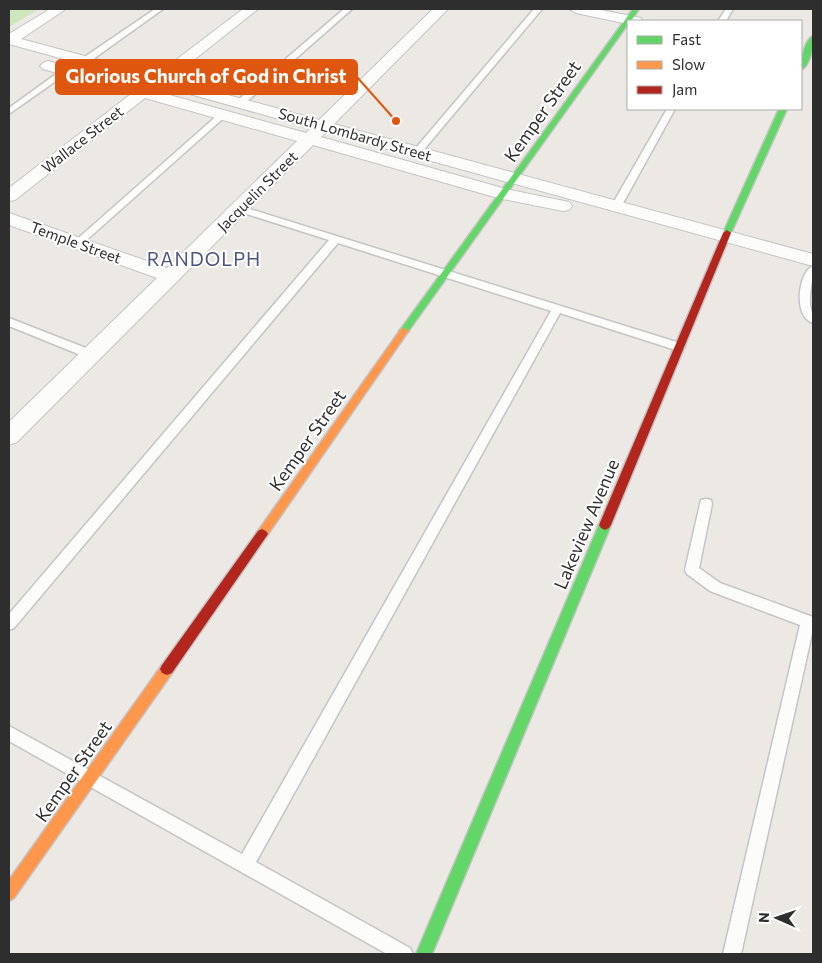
<svg xmlns="http://www.w3.org/2000/svg" width="822" height="963" font-family="Commissioner,sans-serif">
<style>
.green{fill:#cee6be}
.lines{fill:none;stroke-linecap:round;stroke-linejoin:round}
.lane-casing{stroke:#c5c4c5;stroke-width:3}
.street-casing{stroke:#c5c4c5;stroke-width:2}
.fast-casing{stroke:#c5c4c5;stroke-width:3}
.slow-casing{stroke:#c5c4c5;stroke-width:3}
.jam-casing{stroke:#c5c4c5;stroke-width:3}
.lane{fill:#fcfcfb;fill-rule:evenodd}
.street{fill:#fcfcfb;fill-rule:evenodd}
.fast{fill:#63d668;fill-rule:evenodd}
.slow{fill:#ff974d;fill-rule:evenodd}
.jam{fill:#b3261e;fill-rule:evenodd}
.labels{text-anchor:middle;dominant-baseline:central;stroke-width:4;stroke-linejoin:round;paint-order:stroke}
.far-street-label{font-size:15px;fill:#2e2e2e;stroke:#fff}
.street-label{font-size:18px;fill:#2e2e2e;stroke:#fff}
.neighbourhood-label{font-size:19px;letter-spacing:1px;fill:#4d5680;stroke:#fff}
.leader{fill:none;stroke:#df570e;stroke-width:2}
.callout-dot{fill:#df570e;stroke:#fff;stroke-width:2}
.callout{fill:#df570e;stroke:#df570e;stroke-width:2}
.callout-label{font-size:19px;text-anchor:middle;font-weight:bold;fill:#fff}
</style>
<rect width="100%" height="100%" fill="#ece8e4"/>
<!-- green -->
<path class="green" d="M9 9H39L9 27Z"/>
<g class="lines">
<!-- lane casing -->
<g class="lane-casing">
<g id="lane">
<path d="M155 9H163L89 62H83V58Z"/>
<path d="M344 9H352L244 104H238V100Z"/>
<path d="M534 9H542L421 153H415V149Z"/>
<path d="M726 9H733L726 21H718Z"/>
<path d="M63 69 70 71 9 114V108Z"/>
<path d="M667 109H675L622 205 620 207H614L612 205Z"/>
<path d="M220 113 227 115 81 245H75V241Z"/>
<path d="M240 206 683 344 685 347 679 351 560 313 256 862 410 948 413 954H387L9 741V726L242 854 551 311 338 243 14 628 9 630V614L329 240 237 211 235 209Z"/>
<path d="M813 266C814 277 810 287 810 299 809 307 814 314 813 323 792 316 799 271 813 266Z"/>
<path d="M9 318 96 352 98 355 92 359 88 358 9 326Z"/>
<path d="M706 499 711 500 712 504 699 568 720 583 813 617V629L741 954H723L800 625 710 591 687 574 685 570 700 504 701 500Z"/>
</g>
</g>
<!-- street casing -->
<g class="street-casing">
<g id="street">
<path d="M50 9H66L21 39 156 75 243 9H258L170 79 319 120 433 9H448L334 124 813 254V266L326 132 321 137 506 189 569 202 572 206 569 210 563 211 498 198 313 145 17 442 9 445V422L157 278 9 225V213L167 268 297 141 145 98 15 200 9 201V188L131 94 43 69 40 66 43 63 48 61 140 87 147 82 9 44V34ZM161 86 311 128 306 133 155 91Z"/>
<path d="M569 9H596L641 18 643 21H628V24L576 13Z"/>
</g>
</g>
<!-- fast casing -->
<g class="fast-casing">
<g id="fast">
<path d="M633 9H639L631 21H628V24L407 333H401L399 331 401 329Z"/>
<path d="M813 36C814 45 810 66 801 70 801 60 804 41 813 36Z"/>
<path d="M779 109H787L731 233 730 235H724L723 233Z"/>
<path d="M605 520 609 522 611 525 432 954H416L599 525 601 522Z"/>
</g>
</g>
<!-- slow casing -->
<g class="slow-casing">
<g id="slow">
<path d="M404 328 409 331 407 333 266 537 262 539 258 537 256 534 258 531 401 329Z"/>
<path d="M167 663 172 665 174 669 172 673 14 898 9 901V880L162 665Z"/>
</g>
</g>
<!-- jam casing -->
<g class="jam-casing">
<g id="jam">
<path d="M727 230 731 233 611 525 609 528 605 530 601 528 599 525 723 233Z"/>
<path d="M262 529 266 531 268 534 266 537 172 673 167 675 162 673 160 669 162 665 258 531Z"/>
</g>
</g>
<!-- lane -->
<use href="#lane" class="lane"/>
<!-- street -->
<use href="#street" class="street"/>
<!-- fast -->
<use href="#fast" class="fast"/>
<!-- slow -->
<use href="#slow" class="slow"/>
<!-- jam -->
<use href="#jam" class="jam"/>
</g>
<g class="labels">
<!-- far-street labels -->
<g class="far-street-label">
<text transform="translate(355 134) rotate(16)">South Lombardy Street</text>
<text transform="translate(82 139) rotate(-38)">Wallace Street</text>
<text transform="translate(257 191) rotate(-45)">Jacquelin Street</text>
<text transform="translate(76 242) rotate(20)">Temple Street</text>
</g>
<!-- street labels -->
<g class="street-label">
<text transform="translate(542 111) rotate(-55)">Kemper Street</text>
<text transform="translate(307 440) rotate(-55)">Kemper Street</text>
<text transform="translate(586 524) rotate(-67)">Lakeview Avenue</text>
<text transform="translate(73 771) rotate(-55)">Kemper Street</text>
</g>
<!-- neighbourhood labels -->
<g class="neighbourhood-label">
<text x="204" y="258">RANDOLPH</text>
</g>
</g>
<!-- callouts -->
<path class="leader" d="M396 121L357 77"/>
<circle class="callout-dot" cx="396" cy="121" r="5"/>
<rect class="callout" x="56" y="60" width="301" height="34" rx="5"/>
<g class="callout-label">
<text x="206" y="83">Glorious Church of God in Christ</text>
</g>
<!-- border -->
<rect width="822" height="963" fill="none" stroke="#2e2e2e" stroke-width="20"/>
<!-- legend -->
<rect x="627" y="20" width="175" height="90" fill="#ffffff" stroke="#ababab"/>
<rect x="637" y="36" width="25" height="8" fill="#63d668" stroke="#ababab"/>
<text x="672" y="45" font-size="15" fill="#2e2e2e">Fast</text>
<rect x="637" y="61" width="25" height="8" fill="#ff974d" stroke="#ababab"/>
<text x="672" y="70" font-size="15" fill="#2e2e2e">Slow</text>
<rect x="637" y="86" width="25" height="8" fill="#b3261e" stroke="#ababab"/>
<text x="672" y="95" font-size="15" fill="#2e2e2e">Jam</text>
<!-- north arrow -->
<g transform="translate(777 918) rotate(272)" stroke="#ffffff" stroke-width="4" paint-order="stroke">
<path d="M0-4L9 19L0 12L-9 19Z" fill="#2e2e2e"/>
<text y="-8" font-size="14" font-weight="bold" text-anchor="middle" fill="#2e2e2e">N</text>
</g>
</svg>
